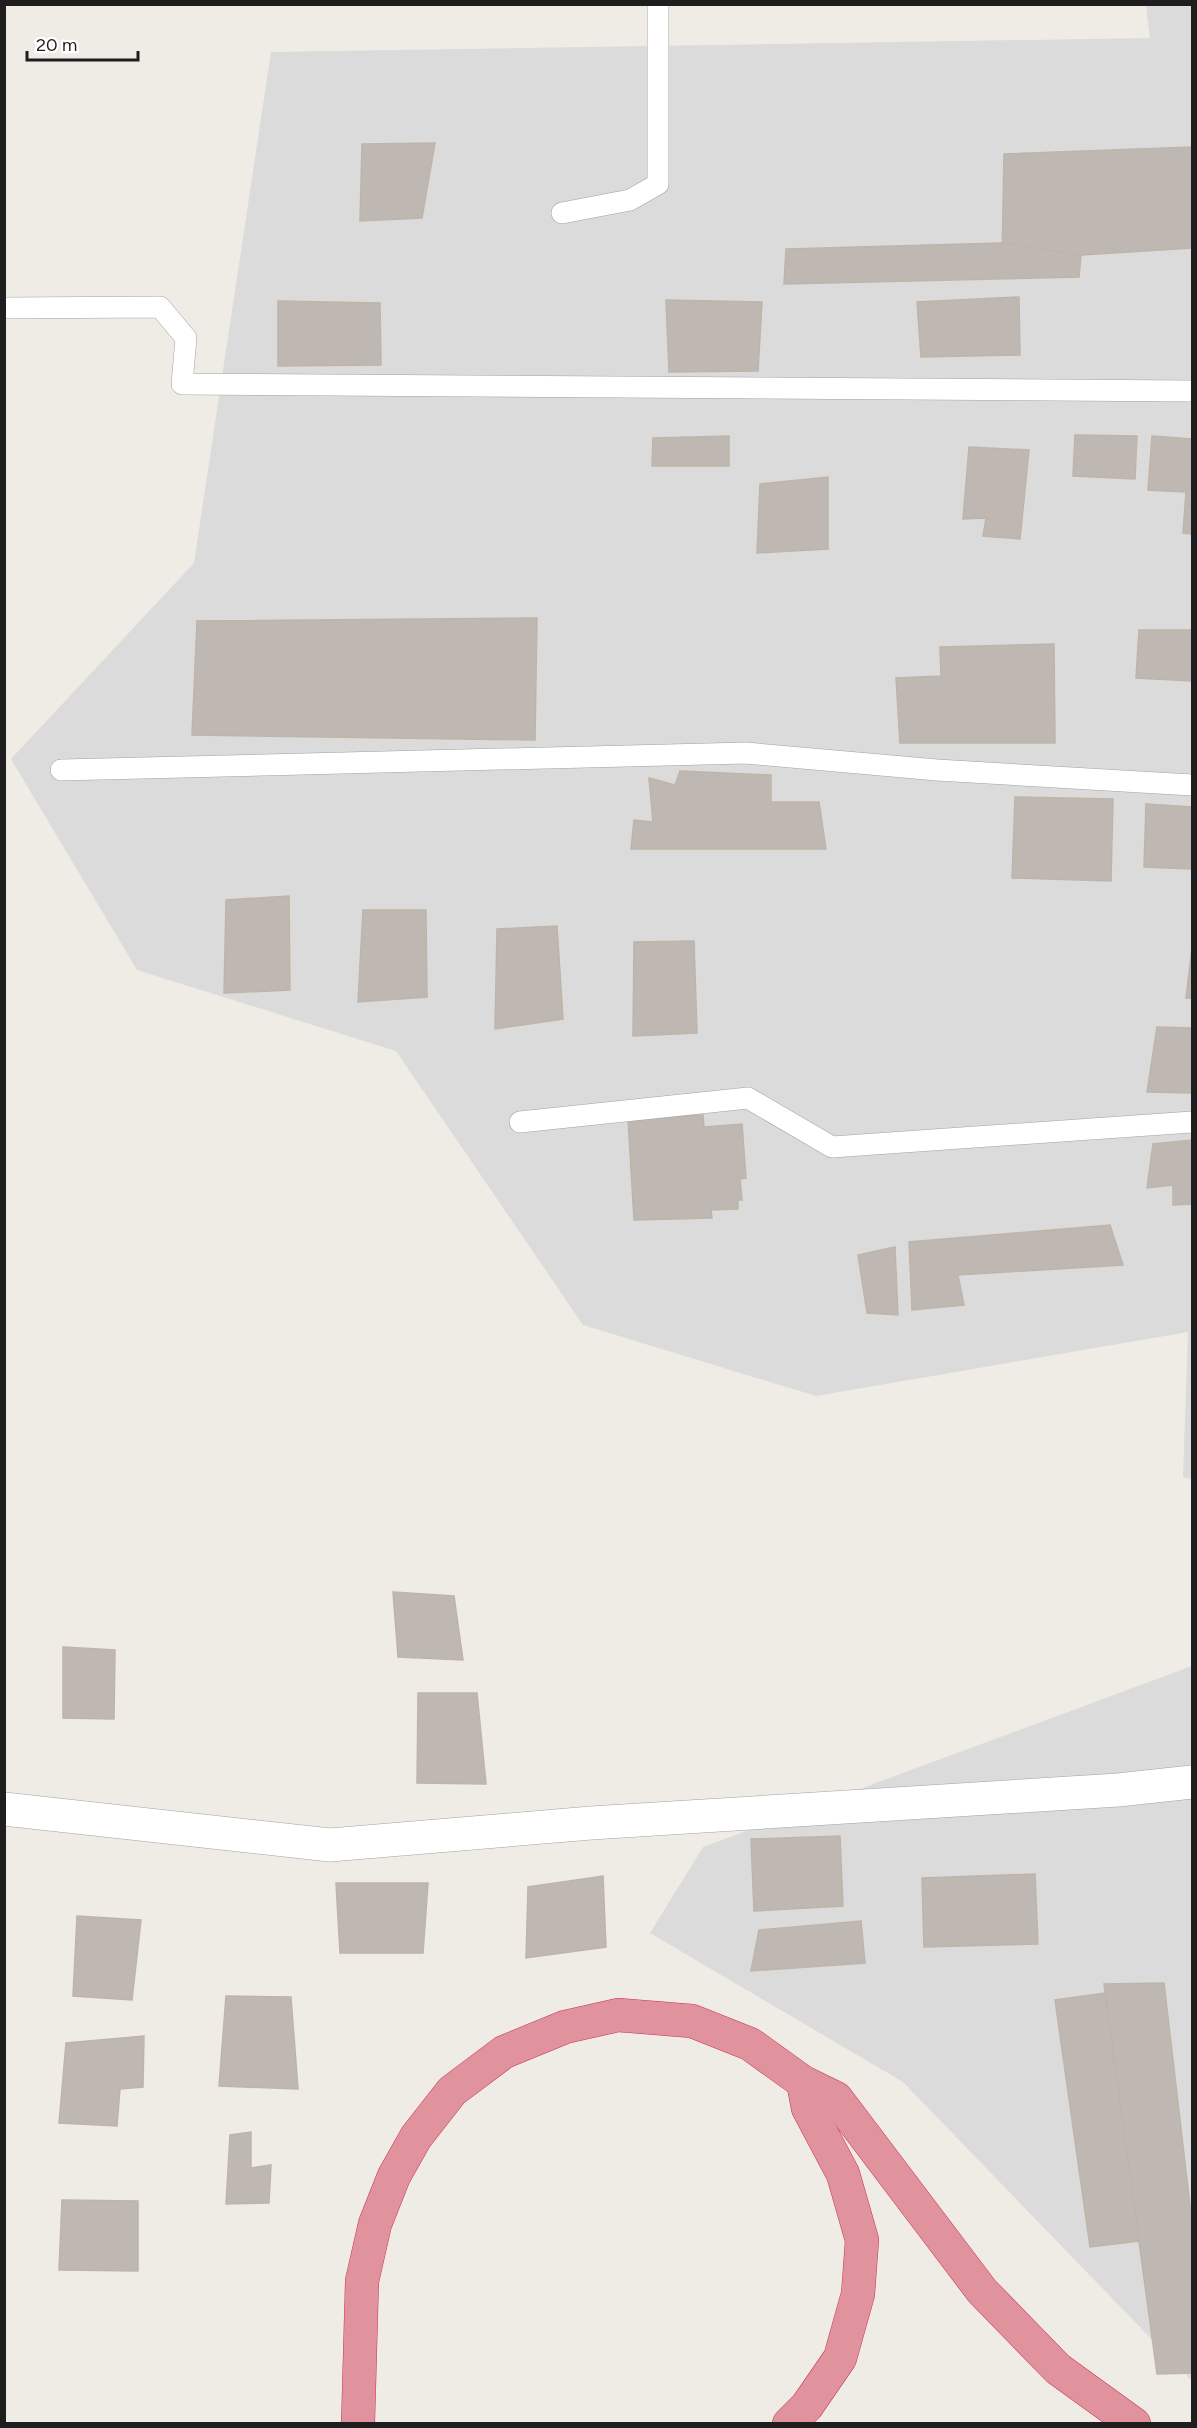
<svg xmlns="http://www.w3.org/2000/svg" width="1197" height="2428" font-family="Figtree,sans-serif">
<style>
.residential{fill:#dcdbdb}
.building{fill:#bfb8b2;stroke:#bfb4a9;stroke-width:1.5}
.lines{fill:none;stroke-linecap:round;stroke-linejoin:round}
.lane-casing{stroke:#a2a2a2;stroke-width:22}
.street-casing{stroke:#a2a2a2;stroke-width:34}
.highway-casing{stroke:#cd325e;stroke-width:34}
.lane{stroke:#fff;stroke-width:21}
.street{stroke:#fff;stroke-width:33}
.highway{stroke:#e0939d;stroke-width:33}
</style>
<rect width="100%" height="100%" fill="#eeece5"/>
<!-- residential -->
<g class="residential">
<path d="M1146 5H1192V1479L1183 1477 1188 1332 816 1396 583 1325 396 1051 137 970 11 759 194 563 271 52 1150 38Z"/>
<path d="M1192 1666V2381L903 2082 650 1933 703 1847Z"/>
</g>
<!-- building -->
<g class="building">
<path d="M435 143 422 218 360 221 362 144Z"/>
<path d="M1192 147V248L1002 260 1004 154Z"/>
<path d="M1002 243 1081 255 1079 277 784 284 786 249Z"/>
<path d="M1019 297 1020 355 921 357 917 302Z"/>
<path d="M666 300 762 302 758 371 669 372Z"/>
<path d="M278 301 380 303 381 365 278 366Z"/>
<path d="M1075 435 1137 436 1135 479 1073 476Z"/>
<path d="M729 436V466H652L653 438Z"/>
<path d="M1152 436 1192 439V534L1183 533 1186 492 1148 490Z"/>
<path d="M969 447 1029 450 1020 539 983 536 986 518 963 519Z"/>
<path d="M828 477V549L757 553 760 484Z"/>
<path d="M537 618 535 740 192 735 197 621Z"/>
<path d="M1139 630H1192V681L1136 678Z"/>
<path d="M1054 644 1055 743H900L896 678 941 676 940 647Z"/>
<path d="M680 771 771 775V802H819L826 849H631L634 820 653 822 649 778 675 785Z"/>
<path d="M1015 797 1113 799 1111 881 1012 878Z"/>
<path d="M1146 804 1192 807 1191 869 1144 867Z"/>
<path d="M289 896 290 990 224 993 226 900Z"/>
<path d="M363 910H426L427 997 358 1002Z"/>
<path d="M557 926 563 1019 495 1029 497 929Z"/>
<path d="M694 941 697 1033 633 1036 634 942Z"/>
<path d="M1192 948V998H1186Z"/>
<path d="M1157 1027 1192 1028V1093L1147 1092Z"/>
<path d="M703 1115 704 1127 742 1124 746 1178 740 1179 742 1200H738V1209L711 1210 712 1218 634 1220 628 1119Z"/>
<path d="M1192 1140V1204L1173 1205V1185L1147 1188 1153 1144Z"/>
<path d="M1110 1225 1123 1265 958 1275 964 1305 912 1310 909 1242Z"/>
<path d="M895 1247 898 1315 867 1313 858 1255Z"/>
<path d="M393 1592 454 1596 463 1660 398 1657Z"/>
<path d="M63 1647 115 1650 114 1719 63 1718Z"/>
<path d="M418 1693H477L486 1784 417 1783Z"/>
<path d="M840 1836 843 1906 754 1911 751 1839Z"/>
<path d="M1035 1874 1038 1944 924 1947 922 1878Z"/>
<path d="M603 1876 606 1947 526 1958 528 1887Z"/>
<path d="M336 1883H428L423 1953H340Z"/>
<path d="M77 1916 141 1920 132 2000 73 1996Z"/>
<path d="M861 1921 865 1963 751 1971 759 1930Z"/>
<path d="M1164 1983 1192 2223V2373L1157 2374 1104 1984Z"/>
<path d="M1105 1993 1139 2241 1090 2247 1055 2000Z"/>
<path d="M226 1996 291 1997 298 2089 219 2086Z"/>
<path d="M144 2036 143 2087 120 2089 117 2126 59 2123 66 2043Z"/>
<path d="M251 2132V2168L271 2165 269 2203 226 2204 230 2135Z"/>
<path d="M62 2200 138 2201V2271L59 2270Z"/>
</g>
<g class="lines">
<!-- lane casing -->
<g class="lane-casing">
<g id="lane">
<path d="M562 213 630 200 658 184V4"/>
<path d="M4 308 160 307 186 338 182 384 1192 391"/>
<path d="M61 770 746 753 937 770 1192 785"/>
<path d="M520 1122 748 1098 832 1147 1192 1122"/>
</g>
</g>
<!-- street casing -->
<g class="street-casing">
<path id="street" d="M4 1809 330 1845 591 1823 1118 1790 1192 1782"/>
</g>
<!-- highway casing -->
<g class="highway-casing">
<g id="highway">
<path d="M358 2424 362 2281 375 2224 394 2176 416 2137 452 2091 504 2052 565 2027 618 2015 692 2021 750 2044 803 2082 836 2098 982 2291 1058 2369 1134 2424"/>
<path d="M789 2424 807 2406 840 2358 858 2294 862 2240 843 2174 808 2108 803 2082"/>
</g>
</g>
<!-- lane -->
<use href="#lane" class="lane"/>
<!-- street -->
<use href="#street" class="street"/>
<!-- highway -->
<use href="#highway" class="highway"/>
</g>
<!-- border -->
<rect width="1197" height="2428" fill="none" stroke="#1e1e1e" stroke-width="12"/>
<!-- scale -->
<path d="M27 51v9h111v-9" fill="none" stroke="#1e1e1e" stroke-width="3"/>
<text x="36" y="51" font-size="18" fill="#1e1e1e" stroke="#ffffff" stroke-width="4.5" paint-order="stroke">20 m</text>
</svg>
